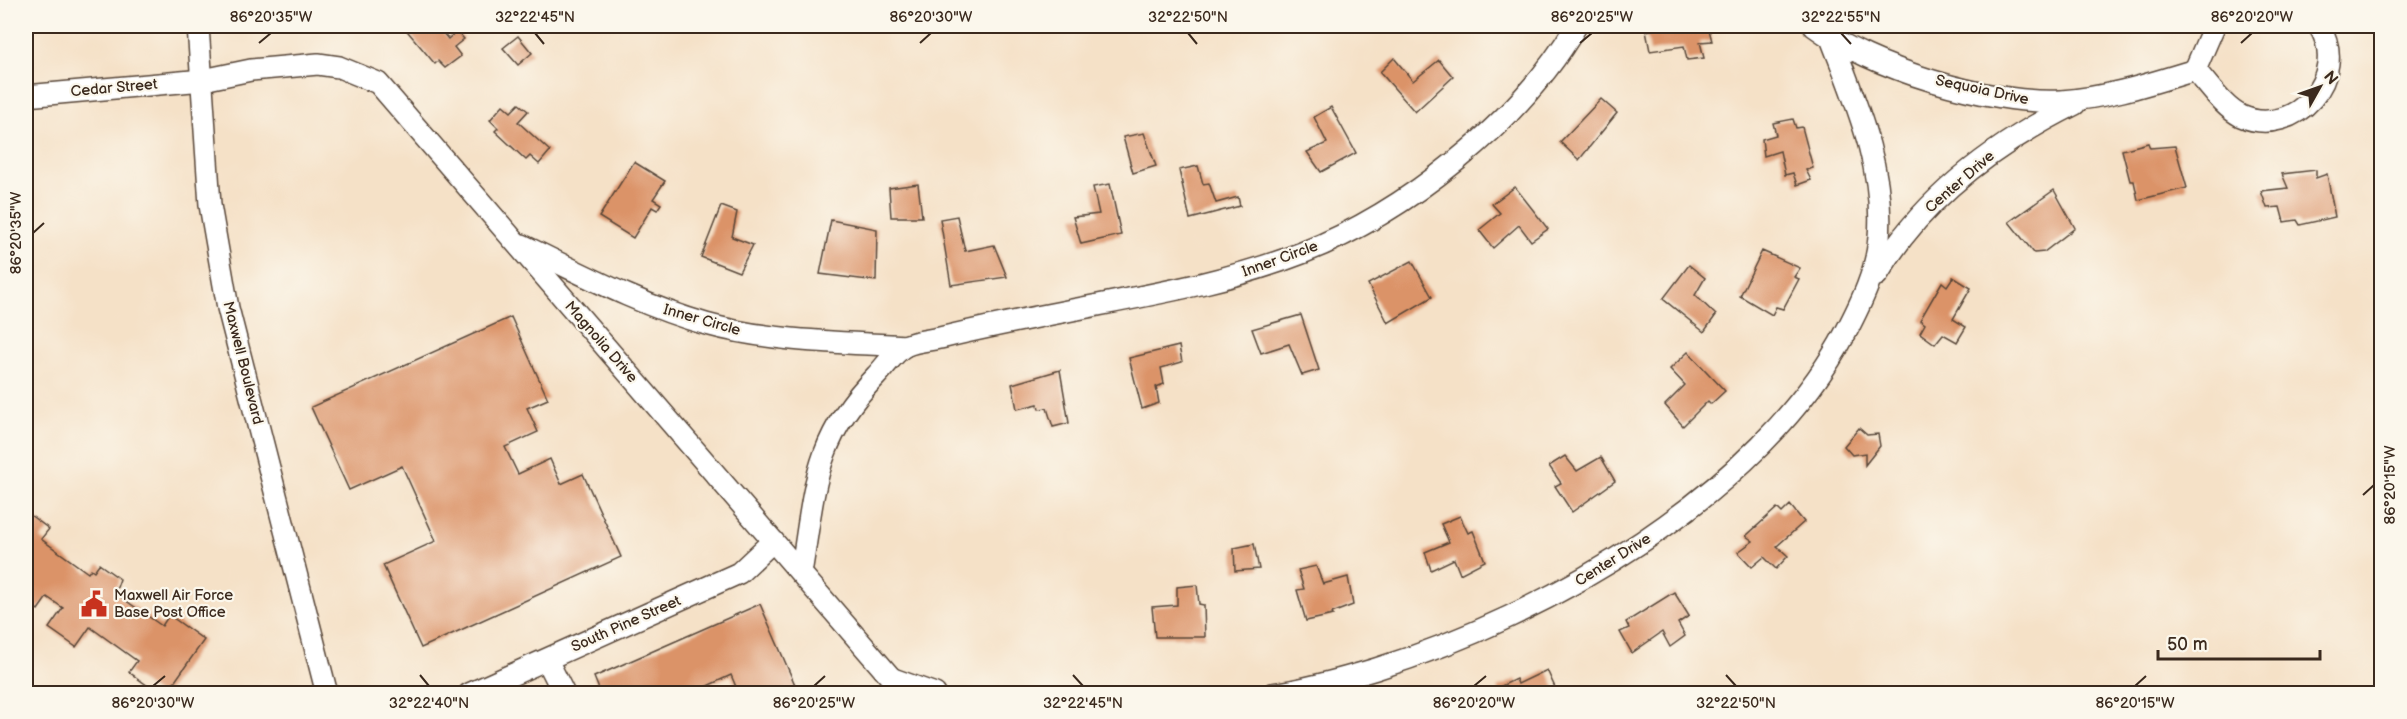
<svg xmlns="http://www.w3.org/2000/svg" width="2407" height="719" font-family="'Balsamiq Sans',sans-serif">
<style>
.building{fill:#db9368}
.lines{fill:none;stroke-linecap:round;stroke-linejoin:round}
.street-casing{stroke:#574537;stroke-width:24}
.street{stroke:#fff;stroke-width:21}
.ticks{fill:none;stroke:#3b2a1e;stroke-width:2}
.labels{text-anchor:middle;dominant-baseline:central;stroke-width:4.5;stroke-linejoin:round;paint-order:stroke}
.street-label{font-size:15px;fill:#3b2a1e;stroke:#fbf7ec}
.poi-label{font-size:15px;fill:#3b2a1e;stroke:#fbf7ec;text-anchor:start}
.neatline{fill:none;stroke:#3b2a1e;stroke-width:2}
.ticks-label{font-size:15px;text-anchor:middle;fill:#3b2a1e}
</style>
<rect width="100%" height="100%" fill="#fbf7ec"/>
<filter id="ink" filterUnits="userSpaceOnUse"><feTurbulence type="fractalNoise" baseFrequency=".0167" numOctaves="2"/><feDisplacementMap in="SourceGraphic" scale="12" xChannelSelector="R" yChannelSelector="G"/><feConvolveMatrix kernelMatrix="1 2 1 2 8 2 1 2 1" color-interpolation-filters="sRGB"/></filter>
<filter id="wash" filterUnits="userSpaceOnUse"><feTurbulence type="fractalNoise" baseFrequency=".008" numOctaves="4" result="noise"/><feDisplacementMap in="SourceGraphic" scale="24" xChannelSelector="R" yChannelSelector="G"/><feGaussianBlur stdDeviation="1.35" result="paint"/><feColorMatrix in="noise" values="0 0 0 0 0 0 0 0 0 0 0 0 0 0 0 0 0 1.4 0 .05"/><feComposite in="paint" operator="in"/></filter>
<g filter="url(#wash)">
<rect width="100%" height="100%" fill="#f5e1c7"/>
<g id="blocks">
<!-- building -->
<g class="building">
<path d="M403 26H437L448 39 457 31 464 39 454 47 461 56 445 68 438 61 435 64Z"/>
<path d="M1656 26H1708L1712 41 1700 42 1704 58 1687 60 1684 46 1650 51 1646 31 1656 29Z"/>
<path d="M1988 26H2041L2040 30 1987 28Z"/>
<path d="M518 36 532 53 518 65 503 48Z"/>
<path d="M1394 58 1413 81 1439 60 1453 77 1415 112 1380 72Z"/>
<path d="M1601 99 1617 113 1579 160 1560 142Z"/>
<path d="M519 104 528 111 518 122 550 151 539 164 530 156 526 160 495 131 498 128 490 120 503 105 511 112Z"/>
<path d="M1331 107 1356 153 1321 172 1307 152 1327 143 1314 117Z"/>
<path d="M1793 119 1796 128 1802 127 1813 168 1806 170 1811 180 1797 185 1793 173 1785 175 1780 151 1764 156 1762 139 1776 135 1773 123Z"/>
<path d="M1144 133 1156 166 1133 173 1123 137Z"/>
<path d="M2148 143 2150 148 2175 146 2187 188 2138 200 2134 181H2130L2122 150Z"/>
<path d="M634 162 665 181 653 199 661 204 657 210 652 207 633 238 599 217Z"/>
<path d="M1198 166 1203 184 1209 183 1216 203 1238 197 1240 206 1190 219 1179 170Z"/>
<path d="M2316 170V178L2327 174 2335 217 2300 225 2297 220 2284 222 2280 207 2267 208 2261 191 2288 188 2282 174Z"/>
<path d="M918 184 922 217H891L889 188Z"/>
<path d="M1110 184 1121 235 1081 244 1073 217 1099 214 1093 187Z"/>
<path d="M1515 187 1548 229 1531 241 1519 225 1493 248 1479 230 1500 213 1492 204Z"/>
<path d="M2054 190 2075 228 2044 252 2034 253 2009 222Z"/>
<path d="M721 206 737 212 732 237 753 245 739 272 701 257Z"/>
<path d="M957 216 965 251 994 245 1007 277 951 285 940 219Z"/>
<path d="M831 220 877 229 876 281 820 274Z"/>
<path d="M1762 251 1800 268 1794 277 1799 279 1783 309 1776 307 1772 315 1740 296Z"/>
<path d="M1412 261 1432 297 1388 323 1368 284Z"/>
<path d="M1689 265 1705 278 1695 295 1716 315 1704 332 1663 299Z"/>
<path d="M1953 277 1971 288 1953 319 1966 327 1957 342 1943 334 1935 344 1920 333 1925 324 1920 320 1942 282 1947 286Z"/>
<path d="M1301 315 1319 370 1302 375 1289 344 1261 353 1252 329Z"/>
<path d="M511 317 548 399 527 408 538 432 505 447 518 474 550 459 561 484 583 474 621 557 421 648 383 565 436 541 402 466 349 490 311 407Z"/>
<path d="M1179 346 1182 362 1161 368 1164 384 1156 387 1159 403 1142 409 1129 358Z"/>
<path d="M1688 352 1725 391 1711 404 1708 401 1683 426 1665 405 1685 385 1670 369Z"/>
<path d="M1060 370 1069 423 1053 427 1047 408 1039 409 1038 404 1017 409 1012 384Z"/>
<path d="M1859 428 1867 435 1878 434 1880 446 1865 465V453L1852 455 1844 446Z"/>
<path d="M1565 456 1577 471 1601 457 1615 481 1572 512 1555 486 1561 483 1549 466Z"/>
<path d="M1790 505 1804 522 1777 546 1788 556 1776 569 1764 557 1752 567 1738 552 1753 541 1746 536 1777 508 1782 513Z"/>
<path d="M26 512 49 529 41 539 88 573 91 569 94 571 99 564 120 579 115 593 162 626 169 615 204 640 166 694H159L129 672 137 661 90 627 76 647 49 628 63 608 47 597 38 610 26 601 28 584 26 582Z"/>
<path d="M1460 516 1468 533 1473 531 1485 561 1460 574 1454 559 1431 570 1425 552 1449 542 1441 524Z"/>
<path d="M1254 544 1259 569 1235 571 1234 548Z"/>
<path d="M1316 566 1323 584 1348 577 1353 605 1332 613 1333 615 1306 621 1297 590 1304 589 1298 570Z"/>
<path d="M1197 585 1199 604 1204 605 1205 637H1155L1152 607 1177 605V587Z"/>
<path d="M1674 592 1689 616 1678 623 1685 636 1670 647 1662 632 1632 653 1620 632 1629 628 1626 622Z"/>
<path d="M760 604 799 694H739L731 675 690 694H601L594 677Z"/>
<path d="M1547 670 1558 694H1500L1497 688 1516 679 1518 684Z"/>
</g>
</g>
</g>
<g filter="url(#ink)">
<use href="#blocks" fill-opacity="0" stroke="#574537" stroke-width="1.5"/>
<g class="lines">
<!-- street casing -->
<g class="street-casing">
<g id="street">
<path d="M198 26 210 205 228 308 327 694"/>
<path d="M1814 26C1870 68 1991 105 2061 101 2107 98 2152 83 2195 70"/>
<path d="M2214 26 2195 70C2209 85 2223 107 2241 116 2295 140 2351 75 2319 26"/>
<path d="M26 96 203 80 251 70 318 64 339 67 378 83 905 694"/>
<path d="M522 245C582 274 642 306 706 324 771 342 839 342 905 346"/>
<path d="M1877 275C1922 198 1997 143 2075 104"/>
<path d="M801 573C815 490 813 440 876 376 885 367 894 352 905 346 914 341 930 340 940 338 984 327 1028 319 1072 310 1149 295 1228 282 1302 253 1405 213 1521 121 1576 26"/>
<path d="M547 660 564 694"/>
<path d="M893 679 935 694"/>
<path d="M469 694 739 573 773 541"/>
<path d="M1273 694C1308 689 1343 679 1376 669 1546 616 1760 494 1846 332 1861 303 1877 271 1879 237 1885 168 1855 101 1831 38"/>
</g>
</g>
<!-- street -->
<use href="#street" class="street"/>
</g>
</g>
<!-- ticks -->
<path class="ticks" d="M535 33 544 44M1188 33 1197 44M1841 33 1851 44M259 43 271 33M920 43 931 33M1580 43 1592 33M2241 43 2252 33M33 233 44 223M2363 495 2374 485M420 675 429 686M1073 675 1083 686M1726 675 1736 686M153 686 165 676M814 686 825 676M1474 686 1486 676M2135 686 2146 676"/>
<!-- icons -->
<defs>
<g id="civic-bare" transform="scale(2.07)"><path d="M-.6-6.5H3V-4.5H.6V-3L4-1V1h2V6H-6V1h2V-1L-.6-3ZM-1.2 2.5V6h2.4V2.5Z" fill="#c8321e" stroke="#fbf7ec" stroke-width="2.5" paint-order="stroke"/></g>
</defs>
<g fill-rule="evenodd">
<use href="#civic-bare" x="94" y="604"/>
</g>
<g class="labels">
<!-- street labels -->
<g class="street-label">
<text transform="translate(114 88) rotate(-5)">Cedar Street</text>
<text transform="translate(1982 90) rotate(12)">Sequoia Drive</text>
<text transform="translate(1960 182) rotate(-41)">Center Drive</text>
<text transform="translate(1280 259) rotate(-20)">Inner Circle</text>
<text transform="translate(702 320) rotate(16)">Inner Circle</text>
<text transform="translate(601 342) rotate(49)">Magnolia Drive</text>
<text transform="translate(243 363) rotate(76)">Maxwell Boulevard</text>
<text transform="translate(1613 560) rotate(-32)">Center Drive</text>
<text transform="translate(626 624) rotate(-24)">South Pine Street</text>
</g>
<!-- poi labels -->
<g class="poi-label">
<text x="114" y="595">Maxwell Air Force<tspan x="114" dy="17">Base Post Office</tspan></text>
</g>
</g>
<!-- margin -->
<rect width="2407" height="719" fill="none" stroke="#fbf7ec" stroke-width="66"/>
<!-- north arrow -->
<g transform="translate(2320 87) rotate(50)" stroke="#fbf7ec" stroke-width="4.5" paint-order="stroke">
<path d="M0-4.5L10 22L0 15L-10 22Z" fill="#3b2a1e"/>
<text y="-9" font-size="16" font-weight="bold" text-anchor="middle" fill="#3b2a1e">N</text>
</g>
<!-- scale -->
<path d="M2158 650v9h162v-9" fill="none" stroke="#3b2a1e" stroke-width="3"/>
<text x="2167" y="650" font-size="18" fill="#3b2a1e" stroke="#fbf7ec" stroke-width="4.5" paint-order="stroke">50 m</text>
<rect x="33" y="33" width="2341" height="653" class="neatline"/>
<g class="ticks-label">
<text x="271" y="22">86°20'35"W</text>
<text x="535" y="22">32°22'45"N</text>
<text x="931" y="22">86°20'30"W</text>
<text x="1188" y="22">32°22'50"N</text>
<text x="1592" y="22">86°20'25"W</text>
<text x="1841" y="22">32°22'55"N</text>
<text x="2252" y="22">86°20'20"W</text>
<text transform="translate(16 233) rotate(-90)" y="5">86°20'35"W</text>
<text transform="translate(2390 485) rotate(-90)" y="5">86°20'15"W</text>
<text x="153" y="708">86°20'30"W</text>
<text x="429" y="708">32°22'40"N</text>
<text x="814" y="708">86°20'25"W</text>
<text x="1083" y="708">32°22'45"N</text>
<text x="1474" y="708">86°20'20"W</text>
<text x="1736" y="708">32°22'50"N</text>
<text x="2135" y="708">86°20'15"W</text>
</g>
</svg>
